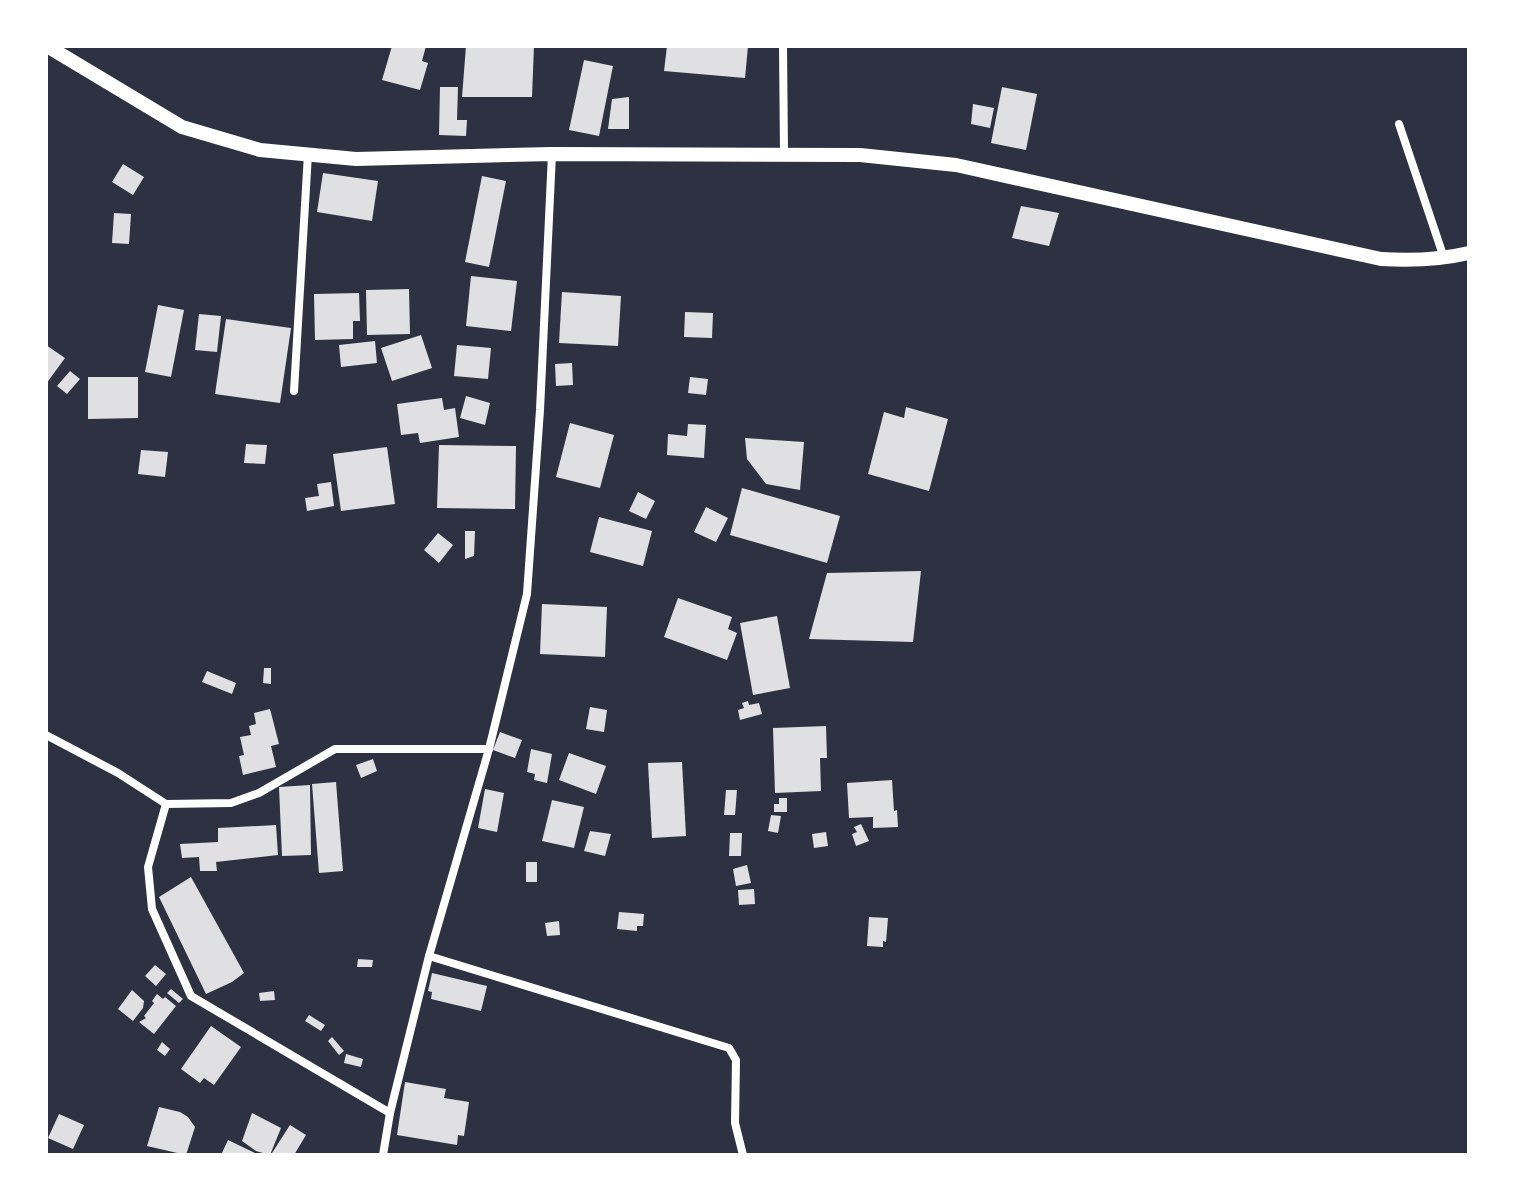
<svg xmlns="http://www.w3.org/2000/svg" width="1515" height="1201" viewBox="0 0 1515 1201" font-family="Merriweather,serif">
<rect width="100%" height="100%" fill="#2d3142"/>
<g fill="#e0e0e3">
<polygon points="392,46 426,46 422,61 428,63 420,90 382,80"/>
<polygon points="466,46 534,46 532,97 462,97"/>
<polygon points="667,46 748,46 745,78 664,71"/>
<polygon points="584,60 613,66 599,136 569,130"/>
<polygon points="440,87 458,87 457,120 467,120 466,136 439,135"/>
<polygon points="1002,87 1037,94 1026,150 991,143"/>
<polygon points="629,97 629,129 608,129 612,99"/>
<polygon points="973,104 994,108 990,128 971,124"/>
<polygon points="123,164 144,177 133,195 112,182"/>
<polygon points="323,173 378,181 372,221 317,212"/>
<polygon points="482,176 506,181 489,267 465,262"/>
<polygon points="1021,206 1059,213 1049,246 1012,238"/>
<polygon points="114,213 131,214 129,244 112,243"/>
<polygon points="471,276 517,281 511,331 466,326"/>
<polygon points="409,289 410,334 367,335 366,290"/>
<polygon points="562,292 621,296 618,346 559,343"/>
<polygon points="359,293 360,321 353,321 353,339 315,340 314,294"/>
<polygon points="158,305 184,310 171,377 145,372"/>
<polygon points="685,312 713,313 712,338 684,337"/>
<polygon points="199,314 221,316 217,352 195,350"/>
<polygon points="226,319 291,328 280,403 215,394"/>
<polygon points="421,335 432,368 392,381 381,348"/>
<polygon points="375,341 377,363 341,367 339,345"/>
<polygon points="46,345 65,358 46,384"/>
<polygon points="457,345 491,348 488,379 454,376"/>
<polygon points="572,363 573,385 556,386 555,364"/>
<polygon points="70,371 80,379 67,394 57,386"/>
<polygon points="88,377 138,377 138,418 88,419"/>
<polygon points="690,377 708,379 706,395 688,393"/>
<polygon points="466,396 490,403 485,425 460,418"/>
<polygon points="442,398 444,410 455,408 459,437 420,443 418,433 401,435 397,404"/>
<polygon points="906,407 948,419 929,491 868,474 884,412 904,418"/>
<polygon points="570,423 614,435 600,488 556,477"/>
<polygon points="688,424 706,425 704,458 667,455 668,434 687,436"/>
<polygon points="745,438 804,442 800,490 766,484 747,459"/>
<polygon points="246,444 267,445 265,464 244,463"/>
<polygon points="439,445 516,446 515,509 437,508"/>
<polygon points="387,447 395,504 341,511 333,454"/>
<polygon points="141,450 168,452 165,477 138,474"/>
<polygon points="331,482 334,506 307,511 305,498 319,496 317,484"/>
<polygon points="742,488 840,516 827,563 730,535"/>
<polygon points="638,492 655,501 646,519 629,511"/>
<polygon points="706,507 728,518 716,542 694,532"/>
<polygon points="599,517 652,531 643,566 590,552"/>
<polygon points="465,531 475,531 474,556 465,559"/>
<polygon points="438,533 453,545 439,563 424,550"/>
<polygon points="921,571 913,642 809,639 827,573"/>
<polygon points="678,598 732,617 728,629 737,633 727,660 664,637"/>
<polygon points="542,604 607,607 605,657 540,654"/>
<polygon points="777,616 790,688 753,695 740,623"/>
<polygon points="264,668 271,668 271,684 263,683"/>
<polygon points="207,671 236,683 232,694 202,682"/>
<polygon points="748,701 749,705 759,703 762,714 740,720 738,710 744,708 742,703"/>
<polygon points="590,707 607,710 604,732 586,729"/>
<polygon points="270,709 279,744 271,746 276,767 243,775 239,756 244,755 240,737 251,735 249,726 256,724 254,713"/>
<polygon points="826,726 827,758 820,758 821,791 775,793 773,728"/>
<polygon points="500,732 522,740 515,758 493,750"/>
<polygon points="531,749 552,754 547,783 534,780 535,774 527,772"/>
<polygon points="569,753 606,766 596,794 559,780"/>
<polygon points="373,759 377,771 361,778 356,765"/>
<polygon points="682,762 686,836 652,838 648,763"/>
<polygon points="892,780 894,811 897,810 898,827 873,828 873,817 849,818 847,783"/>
<polygon points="336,782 343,871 319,873 312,784"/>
<polygon points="310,785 311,855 282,856 279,787"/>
<polygon points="485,789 504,793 497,832 478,828"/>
<polygon points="726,790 737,790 735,815 724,815"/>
<polygon points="779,798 787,798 787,812 774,812 774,804 779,804"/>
<polygon points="552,800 584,807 574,848 542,841"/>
<polygon points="771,815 781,816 778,833 768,831"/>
<polygon points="861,824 869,841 856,846 852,834 857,832 854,827"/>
<polygon points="276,825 278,855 216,862 217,871 200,871 199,857 182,858 180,844 218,842 218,828"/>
<polygon points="590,831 611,834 605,856 584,851"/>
<polygon points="826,832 828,846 814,848 812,834"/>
<polygon points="730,833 742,833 741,856 729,856"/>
<rect x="526" y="862" width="11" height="20"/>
<polygon points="747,865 751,883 736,886 733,869"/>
<polygon points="191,877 244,973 232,982 206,994 159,897"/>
<polygon points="754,889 755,904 739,905 738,890"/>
<polygon points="619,912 644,914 643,926 637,926 637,931 617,929"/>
<polygon points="869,917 888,918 886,942 883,941 883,947 867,946"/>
<polygon points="559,921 560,935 547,936 545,923"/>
<polygon points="358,959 373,960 372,967 357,967"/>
<polygon points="155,965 166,974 156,986 145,976"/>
<polygon points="432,973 487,986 481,1011 431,999 432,992 428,991"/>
<polygon points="171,989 183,999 179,1003 167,993"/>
<polygon points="132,990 144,1001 143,1008 133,1021 118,1009"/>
<polygon points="274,991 275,1000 260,1001 259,993"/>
<polygon points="157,994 163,999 165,997 176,1006 154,1034 139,1022 146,1018 144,1016 154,1003 152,1001"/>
<polygon points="309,1015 325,1025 321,1031 305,1021"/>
<polygon points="211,1026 241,1047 214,1085 204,1078 200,1083 181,1069"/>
<polygon points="332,1037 344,1051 339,1055 328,1041"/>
<polygon points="162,1042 170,1049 165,1056 157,1050"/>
<polygon points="346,1054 363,1059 361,1067 344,1063"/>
<polygon points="405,1082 446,1089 444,1098 469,1102 464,1136 458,1135 457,1145 397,1135"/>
<polygon points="159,1107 180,1112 188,1117 195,1127 186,1155 147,1146"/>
<polygon points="252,1113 281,1128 270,1155 256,1151 242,1141"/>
<polygon points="59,1114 84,1125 73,1149 48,1138"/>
<polygon points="290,1125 306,1135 294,1155 275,1155 272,1153"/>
<polygon points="228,1140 259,1155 221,1155"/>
</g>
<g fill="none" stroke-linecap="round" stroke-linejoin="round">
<g stroke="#fff" stroke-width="8">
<polyline points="783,46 784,154"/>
<polyline points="1399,124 1444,258"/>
<polyline points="294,391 308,154"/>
<polyline points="46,735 118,773 166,804 231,803 259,793 335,749 489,749"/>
<polyline points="166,804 148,867 152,909 191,996 390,1113"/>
<polyline points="429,956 729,1048 736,1060 735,1123 743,1155"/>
<polyline points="383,1155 390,1113 429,956 489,749 527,594 540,410 552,154"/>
</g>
<path stroke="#fff" stroke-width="14" d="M47,46l135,81 78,23 96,9 196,-5 308,1 96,10 425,94c31,2 58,1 88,-6"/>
</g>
<rect width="1515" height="1201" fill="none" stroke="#ffffff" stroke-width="96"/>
</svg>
